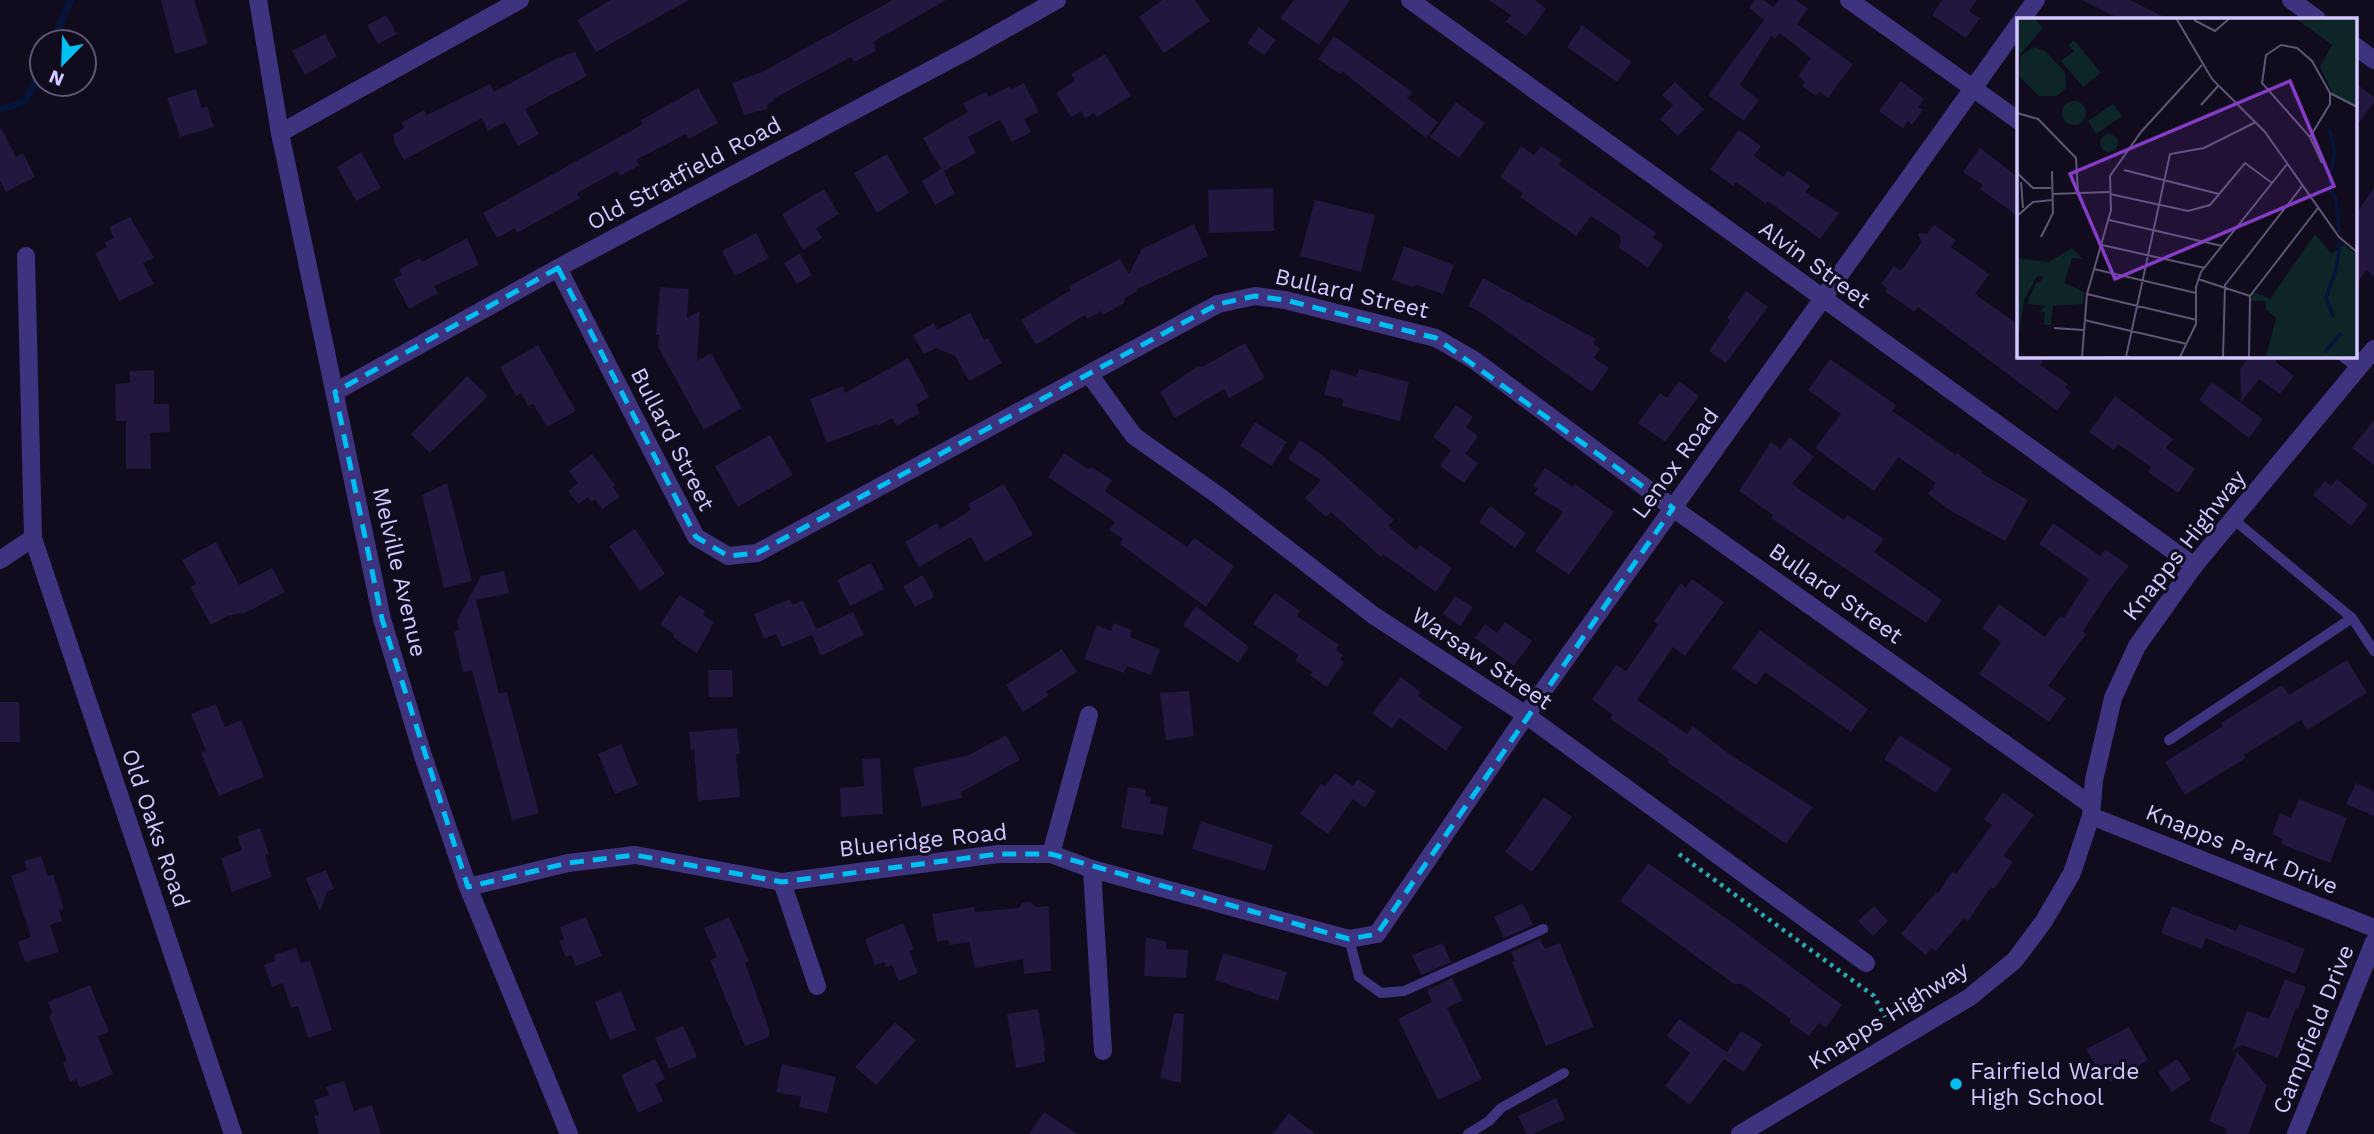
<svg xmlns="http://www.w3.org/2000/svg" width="2374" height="1134" viewBox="0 0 2374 1134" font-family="'Work Sans',sans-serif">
<rect width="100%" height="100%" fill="#100b1d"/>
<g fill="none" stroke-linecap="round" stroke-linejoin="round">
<g stroke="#07143a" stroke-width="7">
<polyline points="52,42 71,0"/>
<polyline points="0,110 25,101 42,70"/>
</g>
</g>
<g fill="#23163f">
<polygon points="161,0 194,0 208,44 175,54"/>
<polygon points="611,0 689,0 596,52 577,20"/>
<polygon points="893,0 946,0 873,42 876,51 854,62 851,57 773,99 774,101 768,104 767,109 744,115 732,83 762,72"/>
<polygon points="1162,0 1195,0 1210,21 1164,53 1139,17"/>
<polygon points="1294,0 1350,0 1319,45 1280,18"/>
<polygon points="1489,0 1535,0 1546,9 1526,36 1506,22 1511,15"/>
<polygon points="1755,0 1763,0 1774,7 1779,0 1796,0 1808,9 1797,24 1853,64 1828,98 1820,92 1816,96 1802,86 1805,82 1798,76 1811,58 1780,33 1775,39 1771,36 1740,85 1759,100 1744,121 1708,95 1764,20 1749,8"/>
<polygon points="1942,0 1977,0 1969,11 1980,18 1966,38 1932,15"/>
<polygon points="2082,0 2130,0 2168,19 2120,19"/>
<polygon points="386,15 397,34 378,44 367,25"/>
<polygon points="1582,25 1631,62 1617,82 1567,47"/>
<polygon points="1259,27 1276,40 1264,55 1247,43"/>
<polygon points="325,34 337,57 305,75 292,51"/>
<polygon points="1334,36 1412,92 1407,98 1438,122 1426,138 1342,71 1340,74 1318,59"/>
<polygon points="575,52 587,76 525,109 539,134 518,146 505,122 488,131 482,118 404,160 394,142 394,134 405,128 401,123 424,110 427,115 490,84 494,92 557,58"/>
<polygon points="1105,54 1131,96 1097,117 1094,113 1085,118 1081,111 1071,117 1056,93 1075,81 1071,74"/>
<polygon points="1901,81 1924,99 1918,107 1923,110 1912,125 1908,121 1903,129 1879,111"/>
<polygon points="1675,82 1704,109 1678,136 1660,119 1673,105 1662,95"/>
<polygon points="1024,83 1039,112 1024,119 1031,132 1012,142 1000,120 968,137 976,153 944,171 955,194 935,205 922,181 941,169 923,138 968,112 963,103 986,92 989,97 1010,86 1012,89"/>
<polygon points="2355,83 2374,97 2374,102 2355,128"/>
<polygon points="698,88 718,123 689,139 686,134 636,160 640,165 620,176 617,171 577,193 580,198 517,233 515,228 497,238 483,213 643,124 641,120"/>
<polygon points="196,89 202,108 207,106 214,127 180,137 167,98"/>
<polygon points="1456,102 1485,123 1459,158 1430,137"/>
<polygon points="0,126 16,157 23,153 35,177 6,192 0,180"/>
<polygon points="1739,130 1761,146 1754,156 1783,177 1788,170 1810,186 1805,192 1839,213 1820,239 1768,201 1766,204 1736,182 1733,186 1710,169"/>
<polygon points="1521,146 1534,155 1541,146 1562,160 1559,165 1656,233 1653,238 1663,245 1648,268 1618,247 1622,241 1619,239 1621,236 1591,216 1576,236 1520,197 1523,193 1500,177"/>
<polygon points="1980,148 2019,178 2019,217 1980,189 1983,185 1963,172"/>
<polygon points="361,152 381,188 356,201 337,167"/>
<polygon points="887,154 909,193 877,213 854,173"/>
<polygon points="1273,188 1274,231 1209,233 1208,190"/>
<polygon points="2374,188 2374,276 2366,270 2355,287 2355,215"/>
<polygon points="824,189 839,214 816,228 822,238 803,250 782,214"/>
<polygon points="1315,200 1375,215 1361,272 1300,256"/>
<polygon points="130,217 154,258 143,263 154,284 119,301 95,253 107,247 105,242 114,238 109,227"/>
<polygon points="1194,224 1208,256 1137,289 1138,291 1125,298 1124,303 1103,315 1101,311 1087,319 1085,315 1036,345 1021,320 1071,290 1069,286 1120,259 1129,274 1142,249"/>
<polygon points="1934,225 1956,240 1951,247 1989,274 1975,294 2019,325 2019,355 2047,355 2040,365 2068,384 2065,388 2071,392 2057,411 1918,307 1914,312 1886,292 1887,288 1881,284 1894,266 1900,270 1903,268 1921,243 1918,233 1927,234"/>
<polygon points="756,233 769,258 735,276 722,251"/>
<polygon points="467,238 479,265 434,286 438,293 409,309 393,279 402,275 399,269 420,258 422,262"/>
<polygon points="1404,246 1454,265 1443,294 1417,285 1413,287 1392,280"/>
<polygon points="800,253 812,275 797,284 784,263"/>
<polygon points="1483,278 1596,339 1593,343 1600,349 1594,358 1609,368 1592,392 1483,314 1468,306"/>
<polygon points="660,287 689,289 687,318 700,311 697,361 711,353 742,408 704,430 658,347 659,335 656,335"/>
<polygon points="1746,291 1768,307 1726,363 1709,351 1730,320 1727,318"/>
<polygon points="970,313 984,340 988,338 1002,363 969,381 955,356 936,348 924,354 913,335 934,323 937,330"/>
<polygon points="1245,343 1265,378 1229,398 1224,389 1175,418 1160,392 1198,366 1202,367"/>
<polygon points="538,345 576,411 547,427 533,404 528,406 521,393 516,396 500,367"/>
<polygon points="2251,355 2276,355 2276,362 2294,376 2280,394 2259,379 2241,402 2240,369"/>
<polygon points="908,358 929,397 916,405 920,413 897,426 892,418 878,426 877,424 827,443 810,399 843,386 845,393"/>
<polygon points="1830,359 1896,405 1892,411 1956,455 1957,453 1982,471 1981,473 2028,500 2005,541 1951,511 1928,494 1936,483 1898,457 1874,491 1815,448 1841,414 1808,390"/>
<polygon points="1331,369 1356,377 1359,369 1409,382 1400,421 1342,406 1343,399 1324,395"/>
<polygon points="154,370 154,404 169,404 170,432 150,433 151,469 126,469 126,421 116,421 115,384 130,383 130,371"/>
<polygon points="467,376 488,396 430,453 411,434"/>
<polygon points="1679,381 1699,396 1665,442 1638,423 1660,393 1667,398"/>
<polygon points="2212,382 2263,419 2249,438 2199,400"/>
<polygon points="2115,396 2173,439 2166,448 2195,469 2178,493 2148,472 2151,467 2118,444 2114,450 2089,432"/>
<polygon points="1456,405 1473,417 1466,427 1478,436 1465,454 1478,463 1464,483 1440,466 1451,450 1433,437"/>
<polygon points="2374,420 2374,465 2352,448"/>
<polygon points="1255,422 1287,442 1272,466 1240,446"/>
<polygon points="770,435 793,475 738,507 715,466"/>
<polygon points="1790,437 1814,457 1792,484 1844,520 1847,515 1884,539 1874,552 1942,600 1926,623 1771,518 1773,515 1739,491 1771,442 1780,449"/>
<polygon points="1300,440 1322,455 1394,520 1388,526 1416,550 1420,545 1452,568 1436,592 1383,554 1381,557 1331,512 1326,517 1305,498 1321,480 1288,459"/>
<polygon points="1064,453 1088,469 1091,467 1112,480 1105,491 1187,547 1194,538 1234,566 1206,607 1120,544 1123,539 1109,530 1115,522 1048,477"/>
<polygon points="592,454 615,485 613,487 620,497 602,509 595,499 591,502 588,497 578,504 568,491 578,483 569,471"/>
<polygon points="1545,468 1573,487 1575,484 1614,512 1569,575 1535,551 1563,512 1534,494 1538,489 1533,486"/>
<polygon points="2337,479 2368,505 2351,526 2313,495 2325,481 2331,486"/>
<polygon points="447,483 472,581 444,588 422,495"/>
<polygon points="1004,484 1033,535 985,562 971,537 919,567 905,542 937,523 940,529 971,510 968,504"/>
<polygon points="1490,506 1526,533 1515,548 1479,522"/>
<polygon points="2053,523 2100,556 2105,549 2129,566 2109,591 2083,631 2086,634 2048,686 2066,698 2049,722 1979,674 2001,642 1982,628 1999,604 2045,637 2061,615 2064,618 2089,579 2039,544"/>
<polygon points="635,529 665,574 640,591 609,546"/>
<polygon points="216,542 239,585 272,568 285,592 243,614 242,613 227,616 211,625 190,587 196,584 182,560"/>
<polygon points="871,563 884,589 850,606 837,580"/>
<polygon points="504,571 509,593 476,600 499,694 507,692 539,813 512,820 472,670 463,672 454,632 459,629 457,620 481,576"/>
<polygon points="923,575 934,597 915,607 903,586"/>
<polygon points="1692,579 1724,602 1685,656 1673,647 1637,700 1687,734 1693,726 1729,754 1813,807 1786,844 1667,762 1669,759 1610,719 1612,714 1592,700 1616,665 1626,671 1658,625 1654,621 1681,583 1686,588"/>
<polygon points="1275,593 1300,611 1297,616 1339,645 1336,650 1343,655 1340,659 1344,662 1327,687 1310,675 1312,672 1295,660 1299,655 1253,624"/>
<polygon points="679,595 705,611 703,615 714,622 697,653 674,638 673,633 660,625"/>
<polygon points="1455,596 1473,607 1460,626 1443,614"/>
<polygon points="790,599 792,605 803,600 816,629 853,612 864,635 821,656 812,635 782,647 776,634 764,639 754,614"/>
<polygon points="1196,606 1249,647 1238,663 1183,625"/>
<polygon points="1505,622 1532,641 1514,666 1475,638 1485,624 1497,633"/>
<polygon points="1114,623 1132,630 1130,637 1160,649 1151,675 1127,666 1124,673 1084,659 1097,625 1111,631"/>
<polygon points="1760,630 1868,709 1851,732 1765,672 1756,685 1732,668"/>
<polygon points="1062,649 1077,672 1046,692 1049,695 1023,712 1006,685"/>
<polygon points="2347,660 2367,693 2307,730 2301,720 2244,755 2246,758 2185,795 2165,762 2223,726 2221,723 2282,685 2289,695"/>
<polygon points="708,670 732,670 733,697 709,697"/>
<polygon points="1401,677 1420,692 1418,696 1462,727 1446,751 1400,718 1392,729 1372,713"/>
<polygon points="1189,691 1194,736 1166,740 1160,693"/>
<polygon points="0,702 19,702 20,742 0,742"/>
<polygon points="216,704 225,727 241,720 264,777 219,796 201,753 206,751 191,714"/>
<polygon points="737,728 740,754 736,754 740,797 698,801 694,749 691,750 689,732"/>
<polygon points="1006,735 1020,760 961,792 962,798 922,807 913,768 969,755"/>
<polygon points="1900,735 1952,769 1936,793 1884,759"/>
<polygon points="621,744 638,785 615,794 598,754"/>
<polygon points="880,758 883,814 841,817 840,788 864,786 862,759"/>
<polygon points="1335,773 1353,786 1358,779 1376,792 1365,808 1353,799 1328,834 1300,814 1321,784 1325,786"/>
<polygon points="2356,783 2374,791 2374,816 2346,804"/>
<polygon points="1128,787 1146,790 1145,796 1151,797 1150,804 1168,807 1163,835 1121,828"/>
<polygon points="2003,792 2034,815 2003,856 2013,862 1994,889 1991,887 1968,921 1964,918 1936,951 1932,948 1926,955 1901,934 1936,892 1938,893 1952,872 1956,874 1992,825 1984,819"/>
<polygon points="1544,797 1572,817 1532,872 1505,852"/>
<polygon points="2299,799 2347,818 2330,863 2281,844 2283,839 2272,834 2280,813 2291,818"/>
<polygon points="1201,821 1273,845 1265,871 1192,849"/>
<polygon points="260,828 269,854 265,855 272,877 232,892 221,858 242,850 237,836"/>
<polygon points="41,856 48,876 53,874 64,909 59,910 62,921 50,925 59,952 25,962 18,942 31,937 11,876 27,870 24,861"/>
<polygon points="1648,863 1733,923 1842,1005 1826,1028 1819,1023 1809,1036 1789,1022 1791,1019 1742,984 1734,984 1620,901"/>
<polygon points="326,870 334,889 327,892 320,912 306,878"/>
<polygon points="1030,902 1037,907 1049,906 1051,971 1024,974 1023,959 975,968 969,942 950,945 948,940 937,942 932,914 974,907 975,912 1019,908 1022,903"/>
<polygon points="1523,903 1533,925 1504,938 1494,917"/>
<polygon points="1874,906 1888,921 1873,936 1858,921"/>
<polygon points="2172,906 2236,931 2239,924 2305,949 2295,974 2206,938 2202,949 2161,933"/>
<polygon points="586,917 602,956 576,966 571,955 566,957 559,941 564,939 560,927"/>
<polygon points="729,917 749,961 745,963 769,1029 769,1037 745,1046 710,960 717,957 704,928"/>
<polygon points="903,923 914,949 909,951 918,973 899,981 892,965 886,967 884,962 875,965 865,939"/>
<polygon points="1146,937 1166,942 1166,949 1188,950 1186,978 1144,976"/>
<polygon points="1540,939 1545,949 1560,943 1594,1027 1546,1046 1512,962 1515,961 1511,952"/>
<polygon points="1443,943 1451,962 1421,975 1412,955"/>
<polygon points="296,948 301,963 310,961 332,1030 308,1038 298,1006 291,1008 283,983 272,987 264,965 276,961 274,955"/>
<polygon points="1223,953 1287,972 1278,1001 1215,980"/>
<polygon points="1452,978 1463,1000 1447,1008 1482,1079 1438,1100 1398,1019 1432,1002 1427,990"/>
<polygon points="2285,979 2306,987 2298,1009 2296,1008 2278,1058 2242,1045 2232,1051 2247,1011 2269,1019"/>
<polygon points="90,985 109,1032 98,1036 113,1074 80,1088 76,1079 70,1082 63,1063 67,1061 49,1016 52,1012 48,1002"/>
<polygon points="621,991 636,1030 610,1040 595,1002"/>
<polygon points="1038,1009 1045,1049 1044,1052 1045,1062 1016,1068 1007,1014"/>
<polygon points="1174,1013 1184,1014 1181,1083 1160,1078"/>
<polygon points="1679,1019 1727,1052 1741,1031 1762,1044 1744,1072 1724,1059 1690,1105 1665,1086 1690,1053 1667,1036"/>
<polygon points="895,1022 916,1040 876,1085 855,1067"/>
<polygon points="683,1026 697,1057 669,1069 655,1038"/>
<polygon points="2129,1027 2148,1060 2110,1082 2103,1079 2086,1049"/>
<polygon points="2237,1052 2267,1086 2248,1134 2225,1134 2227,1129 2209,1121"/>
<polygon points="655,1059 665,1079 655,1084 663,1101 638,1113 621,1075"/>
<polygon points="2177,1059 2191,1079 2172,1092 2158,1072"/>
<polygon points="782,1064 836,1077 827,1113 799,1107 801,1097 776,1092"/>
<polygon points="344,1081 354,1111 372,1105 381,1134 319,1134 314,1116 319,1115 314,1100 329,1095 326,1087"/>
<polygon points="1556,1098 1565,1119 1533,1134 1527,1134 1518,1116"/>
<polygon points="1044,1112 1078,1134 1029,1134"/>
<polygon points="1289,1113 1315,1134 1272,1134"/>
</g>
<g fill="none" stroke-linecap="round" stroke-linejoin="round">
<polyline stroke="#28abb2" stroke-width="4.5" stroke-dasharray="3.5 5" stroke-linecap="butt" points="1679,854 1874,996 1885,1017"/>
<g stroke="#3e337e" stroke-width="10">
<polyline points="2233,519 2352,618 2374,651"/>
<polyline points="2169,740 2352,618"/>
<polyline points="1349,939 1359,977 1381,993 1404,991 1543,929"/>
<polyline points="1468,1134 1489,1121 1501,1108 1564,1073"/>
</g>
<g stroke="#3e337e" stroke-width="18">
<polyline points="1410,0 2194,566"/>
<polyline points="1849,0 2019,121"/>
<polyline points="2291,0 2317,19"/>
<polyline points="2022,19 2036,0"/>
<polyline points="2355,46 2374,60"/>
<polyline points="280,133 520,0"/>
<polyline points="26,256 33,538 233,1134"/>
<polyline points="558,268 696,537 728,556 757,553 1218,304 1255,296 1285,300 1436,338 1474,360 1673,508 2091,805"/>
<polyline points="2347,355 2360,365"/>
<polyline points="1089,374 1134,436 1219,496 1373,615 1526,715 1866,963"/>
<polyline points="335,392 558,268 972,48 1057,0"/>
<polyline points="0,560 33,538"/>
<polyline points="2091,816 2374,928"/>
<polyline points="1051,854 1089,715"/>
<polyline points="1092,869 1103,1051"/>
<polyline points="782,882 817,986"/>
<polyline points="468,887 568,863 635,855 782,882 998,854 1051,854 1092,869 1349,939 1377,934 1526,715 1673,508 2019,24"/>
<polyline points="2296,1134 2374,942"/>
</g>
<g stroke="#3e337e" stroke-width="18">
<polyline points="258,0 280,133 382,619 423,756 468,887 569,1134"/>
<polyline points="1740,1134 1970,997 2015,960 2044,921 2072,873 2091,816 2094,780 2113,698 2137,646 2194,566 2374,349"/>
</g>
</g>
<path fill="none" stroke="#00bff2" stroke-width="5" stroke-dasharray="14 9" stroke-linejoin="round" d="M558,268l138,269 32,19 29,-3 461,-249 37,-8 30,4 151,38 237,170 -296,426 -28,5 -298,-85h-53l-216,28 -147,-27 -67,8 -100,24 -86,-268 -47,-227z"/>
<circle fill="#00bff2" stroke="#100b1d" stroke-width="2.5" cx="1956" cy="1084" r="7"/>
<g text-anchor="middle" stroke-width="6" stroke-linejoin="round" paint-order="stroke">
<g font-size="23" fill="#d3c7ff" stroke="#100b1d">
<text transform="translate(684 173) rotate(-28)" y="8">Old Stratfield Road</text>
<text transform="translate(1815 264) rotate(36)" y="8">Alvin Street</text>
<text transform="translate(1352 293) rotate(13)" y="8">Bullard Street</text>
<text transform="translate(673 439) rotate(63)" y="8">Bullard Street</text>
<text transform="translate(1675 463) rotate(-54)" y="8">Lenox Road</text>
<text transform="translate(2184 545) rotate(-52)" y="8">Knapps Highway</text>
<text transform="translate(400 572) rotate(77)" y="8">Melville Avenue</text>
<text transform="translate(1836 593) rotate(35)" y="8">Bullard Street</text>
<text transform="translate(1482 658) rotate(34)" y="8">Warsaw Street</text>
<text transform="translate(156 828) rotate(71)" y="8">Old Oaks Road</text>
<text transform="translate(923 840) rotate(-6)" y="8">Blueridge Road</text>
<text transform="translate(2242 849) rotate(22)" y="8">Knapps Park Drive</text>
<text transform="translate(1888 1015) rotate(-32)" y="8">Knapps Highway</text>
<text transform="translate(2313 1029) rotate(-68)" y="8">Campfield Drive</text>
</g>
<g font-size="23" fill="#d3c7ff" stroke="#100b1d" text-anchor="start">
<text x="1970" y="1079">Fairfield Warde<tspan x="1970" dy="26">High School</tspan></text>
</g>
</g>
<g transform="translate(2017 18)">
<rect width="340" height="340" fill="#100b1d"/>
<path d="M0,0h17l9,10 -26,30zM278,0h61v89l-23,-13 -13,-27 12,-22zM57,22l27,33 -18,14 -22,-26 13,-10 -6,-5zM17,29l11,4 20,21 1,16 -9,8h-18l-20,-20 1,-20zM45 95a12 12 0 1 1 24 0a12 12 0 1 1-24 0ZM96,86l9,12 -26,18 -8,-13zM83 125a9 9 0 1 1 18 0a9 9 0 1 1-18 0ZM298,216l17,20 12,-10 12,10v103h-90l10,-39 -10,-8 -1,-9h-14l1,-5 2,-4 16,7zM55,230l11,11 -11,-1 -8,25 20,9 -1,12 -30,2 -2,19h-7l1,-13h-6l7,-6 -19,-2 9,-21 5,-2 2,-5h-6l-13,24 -6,40 -1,-82 32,4z" fill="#0d2527"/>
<path fill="none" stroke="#07143a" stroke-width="3.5" d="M312,111l6,22 -7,38 8,9 3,35M317,299l-8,-19 10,-28 4,-28M308,334l16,-19"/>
<path fill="none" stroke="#5e5677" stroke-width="2" d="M159,0l36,61 53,53 74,105 18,15M177,2l21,11 15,-13M313,75l27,14M184,87l17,-19M0,95l21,6 38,39 2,35M293,119l20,-33v-11l-18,-32 -15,-13 -16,-3 -15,10 -4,28 48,54 12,26M107,152l95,24M0,155l16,15h18M4,164l2,26M35,176l57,-2M93,176l78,17 22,-6 35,-42 27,20M0,198l16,-14 19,-2M92,202l113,26M24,219l12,-24 -1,-42M85,227l103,23M77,251l102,24M181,261l52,17M70,276l110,26M67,302l103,24M37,310l29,2M65,339l5,-63 24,-84 -1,-34 31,-44 61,-67M87,339h26M109,339l44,-203 34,-6 52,-26M163,339l16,-33v-37l5,-15 87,-109M206,339l2,-72 78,-100M232,339l1,-61 68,-88"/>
<path fill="#843cc5" fill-opacity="0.15" stroke="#843cc5" stroke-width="3.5" d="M273,63l44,105 -219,93 -45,-105z"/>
<rect width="340" height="340" fill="none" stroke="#d3c7ff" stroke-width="3.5"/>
</g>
<g transform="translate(63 63) rotate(203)"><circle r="33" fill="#100b1d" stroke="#5e5677" stroke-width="2"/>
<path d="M0-5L12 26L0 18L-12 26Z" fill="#00bff2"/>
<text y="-10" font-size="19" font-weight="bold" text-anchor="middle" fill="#d3c7ff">N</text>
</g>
</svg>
